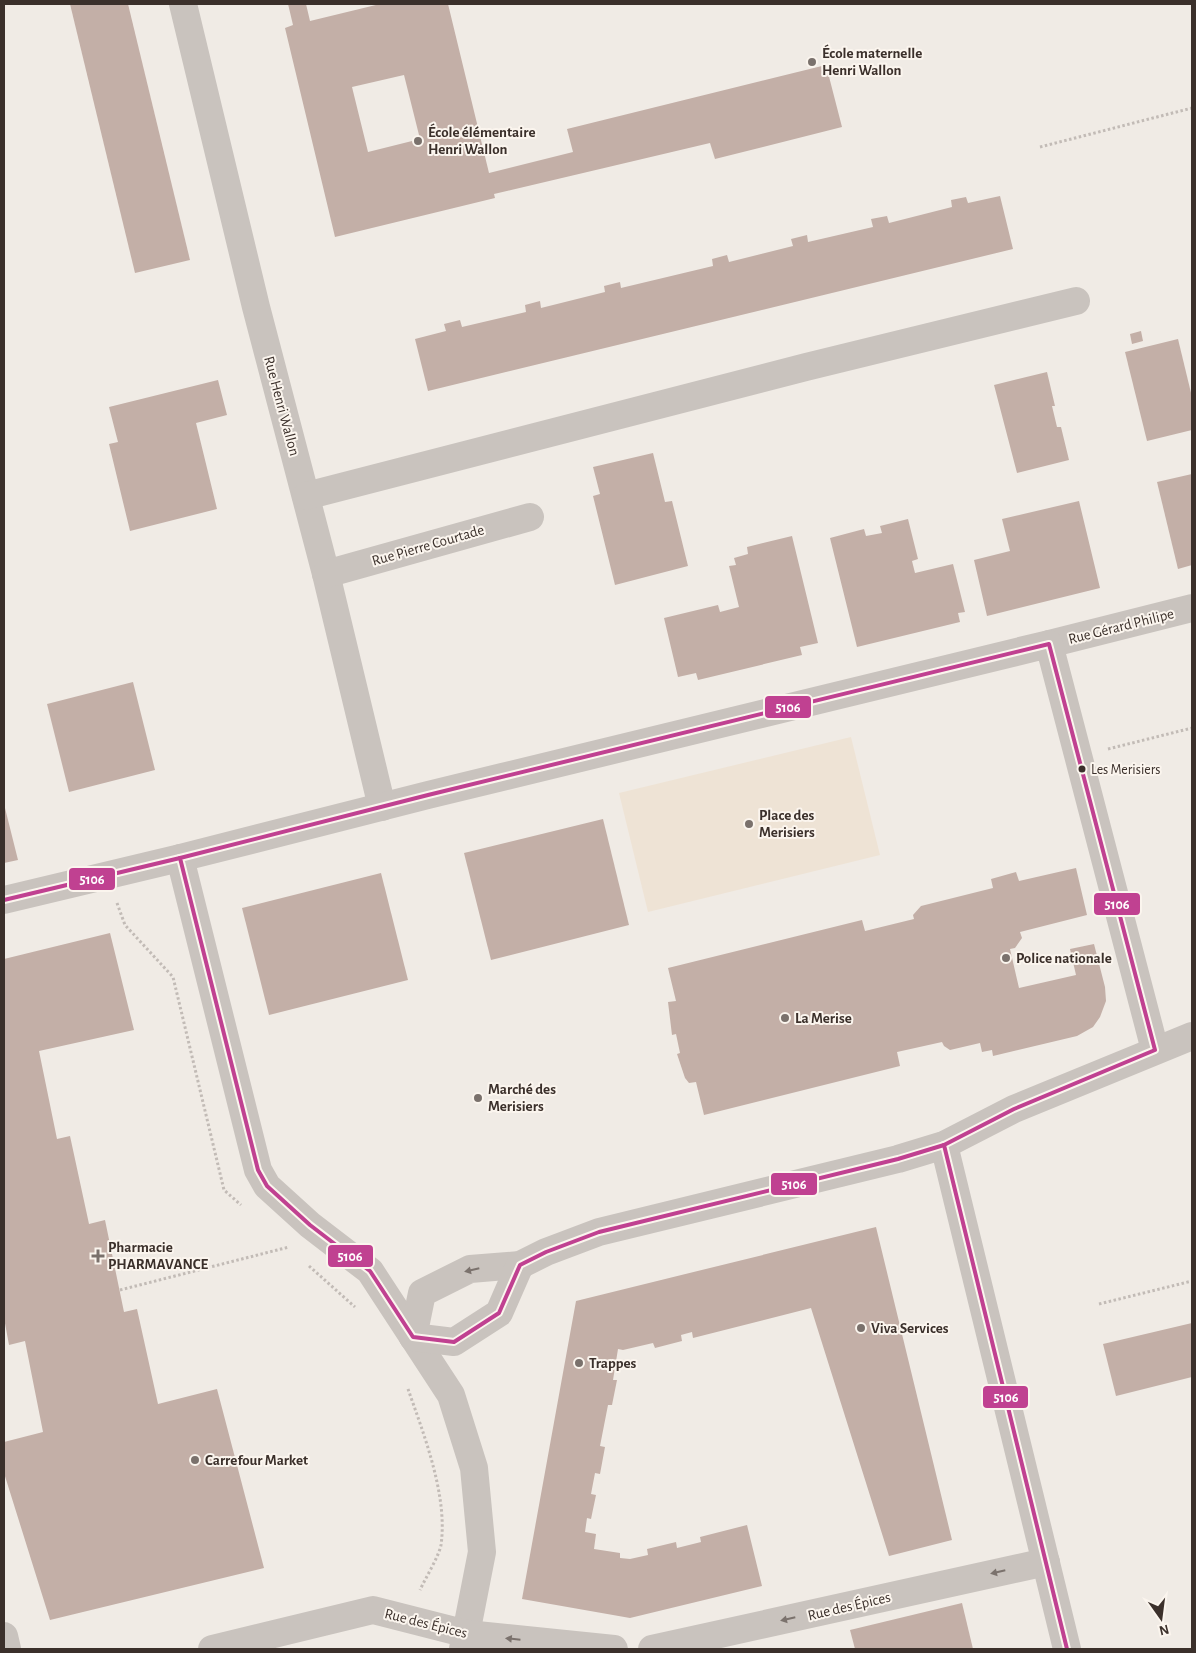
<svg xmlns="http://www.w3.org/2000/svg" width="1196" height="1653" viewBox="0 0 1196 1653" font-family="'Alegreya Sans',sans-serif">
<rect width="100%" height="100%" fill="#f0ebe5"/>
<polygon fill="#eee3d5" points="851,737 880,855 648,912 619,793"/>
<g fill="#c3afa7" fill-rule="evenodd">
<polygon points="70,4 128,4 190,260 135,273"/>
<path d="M288,4h18l4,17 70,-17h68l41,169 84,-21 -6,-23 259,-64 16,62 -127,32 -5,-16 -216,51 1,4 -160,39 -50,-209 8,-3zM404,75l16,64 -52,13 -16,-65z"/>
<polygon points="1000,196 1013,249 428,391 415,339 446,331 444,324 460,320 462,327 526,312 525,305 540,301 541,308 605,292 604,286 620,282 621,288 713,266 712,259 727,255 729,262 793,246 791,239 807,235 808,242 873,227 871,219 887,216 889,223 952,207 951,200 966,197 968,203"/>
<polygon points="1141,331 1143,341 1132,344 1130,334"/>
<polygon points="1178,339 1192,397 1192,430 1147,441 1125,352"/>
<polygon points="1047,372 1055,406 1052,406 1057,427 1061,427 1069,460 1017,473 994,385"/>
<polygon points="218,380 227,415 196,423 217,509 130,531 109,444 118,442 109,407"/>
<polygon points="653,453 665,502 672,501 688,566 615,585 593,496 600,494 593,467"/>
<polygon points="1192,474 1192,565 1178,569 1157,482"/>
<polygon points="1079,501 1100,588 987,616 974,560 1010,551 1002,519"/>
<polygon points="908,519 918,559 912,561 915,573 953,564 965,612 958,613 960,622 857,647 830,538 864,529 866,536 882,533 880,526"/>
<polygon points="792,536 818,643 800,647 802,655 698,680 696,673 678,677 664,618 718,605 720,612 739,607 729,566 736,565 734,558 748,554 747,547"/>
<polygon points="133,682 155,770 69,792 47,704"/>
<polygon points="4,808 5,808 18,860 4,863"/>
<polygon points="603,819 629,925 491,960 464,853"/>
<polygon points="1076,868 1087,915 1020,932 1022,938 1015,948 1010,949 1019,988 1076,975 1070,949 1094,944 1105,987 1106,1001 1100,1017 1093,1027 1077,1036 993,1056 992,1050 982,1052 980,1043 950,1050 944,1046 942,1042 897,1052 900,1066 704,1115 696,1082 689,1083 685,1078 677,1054 680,1053 676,1034 672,1035 668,1002 676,1001 668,968 862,920 865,931 914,919 913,915 921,906 993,888 991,879 1016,872 1019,881"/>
<polygon points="381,873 408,980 269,1015 242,908"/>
<polygon points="110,933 134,1030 39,1051 57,1139 70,1136 89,1224 105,1220 124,1312 137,1309 158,1404 217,1389 264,1568 50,1620 4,1473 4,1442 43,1432 25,1341 9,1345 4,1318 4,959"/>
<polygon points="876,1227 952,1540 889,1556 811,1308 693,1338 692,1332 681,1335 682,1341 655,1348 653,1343 623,1350 618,1349 613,1380 617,1380 612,1405 608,1405 600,1446 605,1447 600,1474 595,1473 591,1494 596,1495 591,1519 587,1518 585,1532 596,1534 594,1549 620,1553 620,1558 630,1559 648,1555 647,1549 676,1542 677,1548 701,1542 700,1537 747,1525 762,1586 630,1618 522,1599 576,1301"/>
<polygon points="1192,1323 1192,1377 1116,1396 1103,1344"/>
<polygon points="962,1603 973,1649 855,1649 850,1630"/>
</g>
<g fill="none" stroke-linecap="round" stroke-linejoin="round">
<g stroke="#c2bbb6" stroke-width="3" stroke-dasharray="2.5 2.5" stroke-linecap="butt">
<polyline points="1040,147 1192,108"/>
<polyline points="1108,749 1192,728"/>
<polyline points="117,903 125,925 173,977 224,1190 241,1205"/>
<polyline points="309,1266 355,1307"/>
<polyline points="120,1290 289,1247"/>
<polyline points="1099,1304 1192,1281"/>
<path d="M408,1389c16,46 40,107 33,156 -2,11 -16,34 -21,45"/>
</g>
<g stroke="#c9c3be" stroke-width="28">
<polyline points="183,4 256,307 326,574 382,807"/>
<polyline points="306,496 806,367 1076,301"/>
<polyline points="326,574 530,517"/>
<polyline points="1049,644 1192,608"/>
<polyline points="180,858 258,1170 267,1186 310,1225 370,1271 451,1395 474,1468 482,1552 463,1649"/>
<polyline points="4,900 180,858 428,795 1049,644 1155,1050"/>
<polyline points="944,1145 1067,1649"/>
<polyline points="413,1337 422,1293 470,1269 520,1265 546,1252 599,1232 898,1159 944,1145 1014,1109 1192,1036"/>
<polyline points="413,1337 454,1342 499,1313 520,1265"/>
<polyline points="4,1636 7,1649"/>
<polyline points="212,1649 373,1610 467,1634 614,1649"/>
<polyline points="652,1649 1046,1562"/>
</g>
<defs>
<g id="bus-1">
<polygon points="1049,644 1155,1050 1014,1109 944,1145 898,1159 599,1232 546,1252 520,1265 499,1313 454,1342 413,1337 370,1271 310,1225 267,1186 258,1170 180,858 428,795"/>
<polyline points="4,900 180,858"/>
<polyline points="944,1145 1067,1649"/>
</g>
</defs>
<use href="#bus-1" stroke="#fbf5ee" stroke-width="8"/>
<use href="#bus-1" stroke="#c04191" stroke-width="4"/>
</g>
<defs><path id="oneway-solid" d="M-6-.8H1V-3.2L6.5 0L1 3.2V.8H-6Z" transform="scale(1.25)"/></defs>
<g fill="#7b726d">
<use href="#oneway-solid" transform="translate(472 1270) rotate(167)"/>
<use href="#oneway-solid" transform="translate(998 1572) rotate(167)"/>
<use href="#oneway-solid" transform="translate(788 1619) rotate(167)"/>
<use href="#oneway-solid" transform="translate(513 1639) rotate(-174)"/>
</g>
<g fill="#7a716c" stroke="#fbf5ee" stroke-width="2">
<circle cx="812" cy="62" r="5"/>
<circle cx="418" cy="141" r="5"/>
<circle cx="749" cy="824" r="5"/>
<circle cx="1006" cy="958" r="5"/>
<circle cx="785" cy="1018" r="5"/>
<circle cx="478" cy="1098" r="5"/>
<path d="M95.5 1248.5h5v5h5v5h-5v5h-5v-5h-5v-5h5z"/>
<circle cx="861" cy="1328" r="5"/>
<circle cx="579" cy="1363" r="5"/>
<circle cx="195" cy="1460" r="5"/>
</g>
<circle fill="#3b302b" stroke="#fbf5ee" stroke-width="2" cx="1082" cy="769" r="4.5"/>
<g text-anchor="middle" stroke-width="4" stroke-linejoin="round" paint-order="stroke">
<g font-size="14" fill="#3b302b" stroke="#fbf5ee" text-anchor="start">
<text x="1091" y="774">Les Merisiers</text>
</g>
<g font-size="15" font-weight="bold" fill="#3b302b" stroke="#fbf5ee" text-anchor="start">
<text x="822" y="58">École maternelle<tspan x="822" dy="17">Henri Wallon</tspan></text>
<text x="428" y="137">École élémentaire<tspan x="428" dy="17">Henri Wallon</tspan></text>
<text x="759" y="820">Place des<tspan x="759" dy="17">Merisiers</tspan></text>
<text x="1016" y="963">Police nationale</text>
<text x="795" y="1023">La Merise</text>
<text x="488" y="1094">Marché des<tspan x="488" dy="17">Merisiers</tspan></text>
<text x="108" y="1252">Pharmacie<tspan x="108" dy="17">PHARMAVANCE</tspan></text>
<text x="871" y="1333">Viva Services</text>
<text x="589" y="1368">Trappes</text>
<text x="205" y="1465">Carrefour Market</text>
</g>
<g font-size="15" fill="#3b302b" stroke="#fbf5ee">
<text transform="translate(282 406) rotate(75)" y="5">Rue Henri Wallon</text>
<text transform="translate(428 545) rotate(-16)" y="5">Rue Pierre Courtade</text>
<text transform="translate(1121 626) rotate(-14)" y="5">Rue Gérard Philipe</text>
<text transform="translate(849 1606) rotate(-13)" y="5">Rue des Épices</text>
<text transform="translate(426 1623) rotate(14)" y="5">Rue des Épices</text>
</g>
</g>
<g stroke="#fbf5ee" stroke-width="2">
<rect x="764" y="695" width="48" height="24" rx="5" fill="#c04191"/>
<rect x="68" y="867" width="48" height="24" rx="5" fill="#c04191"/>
<rect x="1093" y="892" width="48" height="24" rx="5" fill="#c04191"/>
<rect x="770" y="1172" width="48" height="24" rx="5" fill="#c04191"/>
<rect x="327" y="1244" width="47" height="24" rx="5" fill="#c04191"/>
<rect x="982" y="1385" width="47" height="24" rx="5" fill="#c04191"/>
</g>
<g font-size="14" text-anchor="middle" font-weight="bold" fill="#fff">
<text x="788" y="712">5106</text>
<text x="92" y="884">5106</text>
<text x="1117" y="909">5106</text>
<text x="794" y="1189">5106</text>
<text x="350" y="1261">5106</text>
<text x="1006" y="1402">5106</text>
</g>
<rect width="1196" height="1653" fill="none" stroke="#3b302b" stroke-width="10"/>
<g transform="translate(1161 1618) rotate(166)" stroke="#fbf5ee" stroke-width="4" paint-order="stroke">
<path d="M0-4L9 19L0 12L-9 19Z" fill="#3b302b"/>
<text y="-8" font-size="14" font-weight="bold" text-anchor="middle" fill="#3b302b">N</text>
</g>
</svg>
